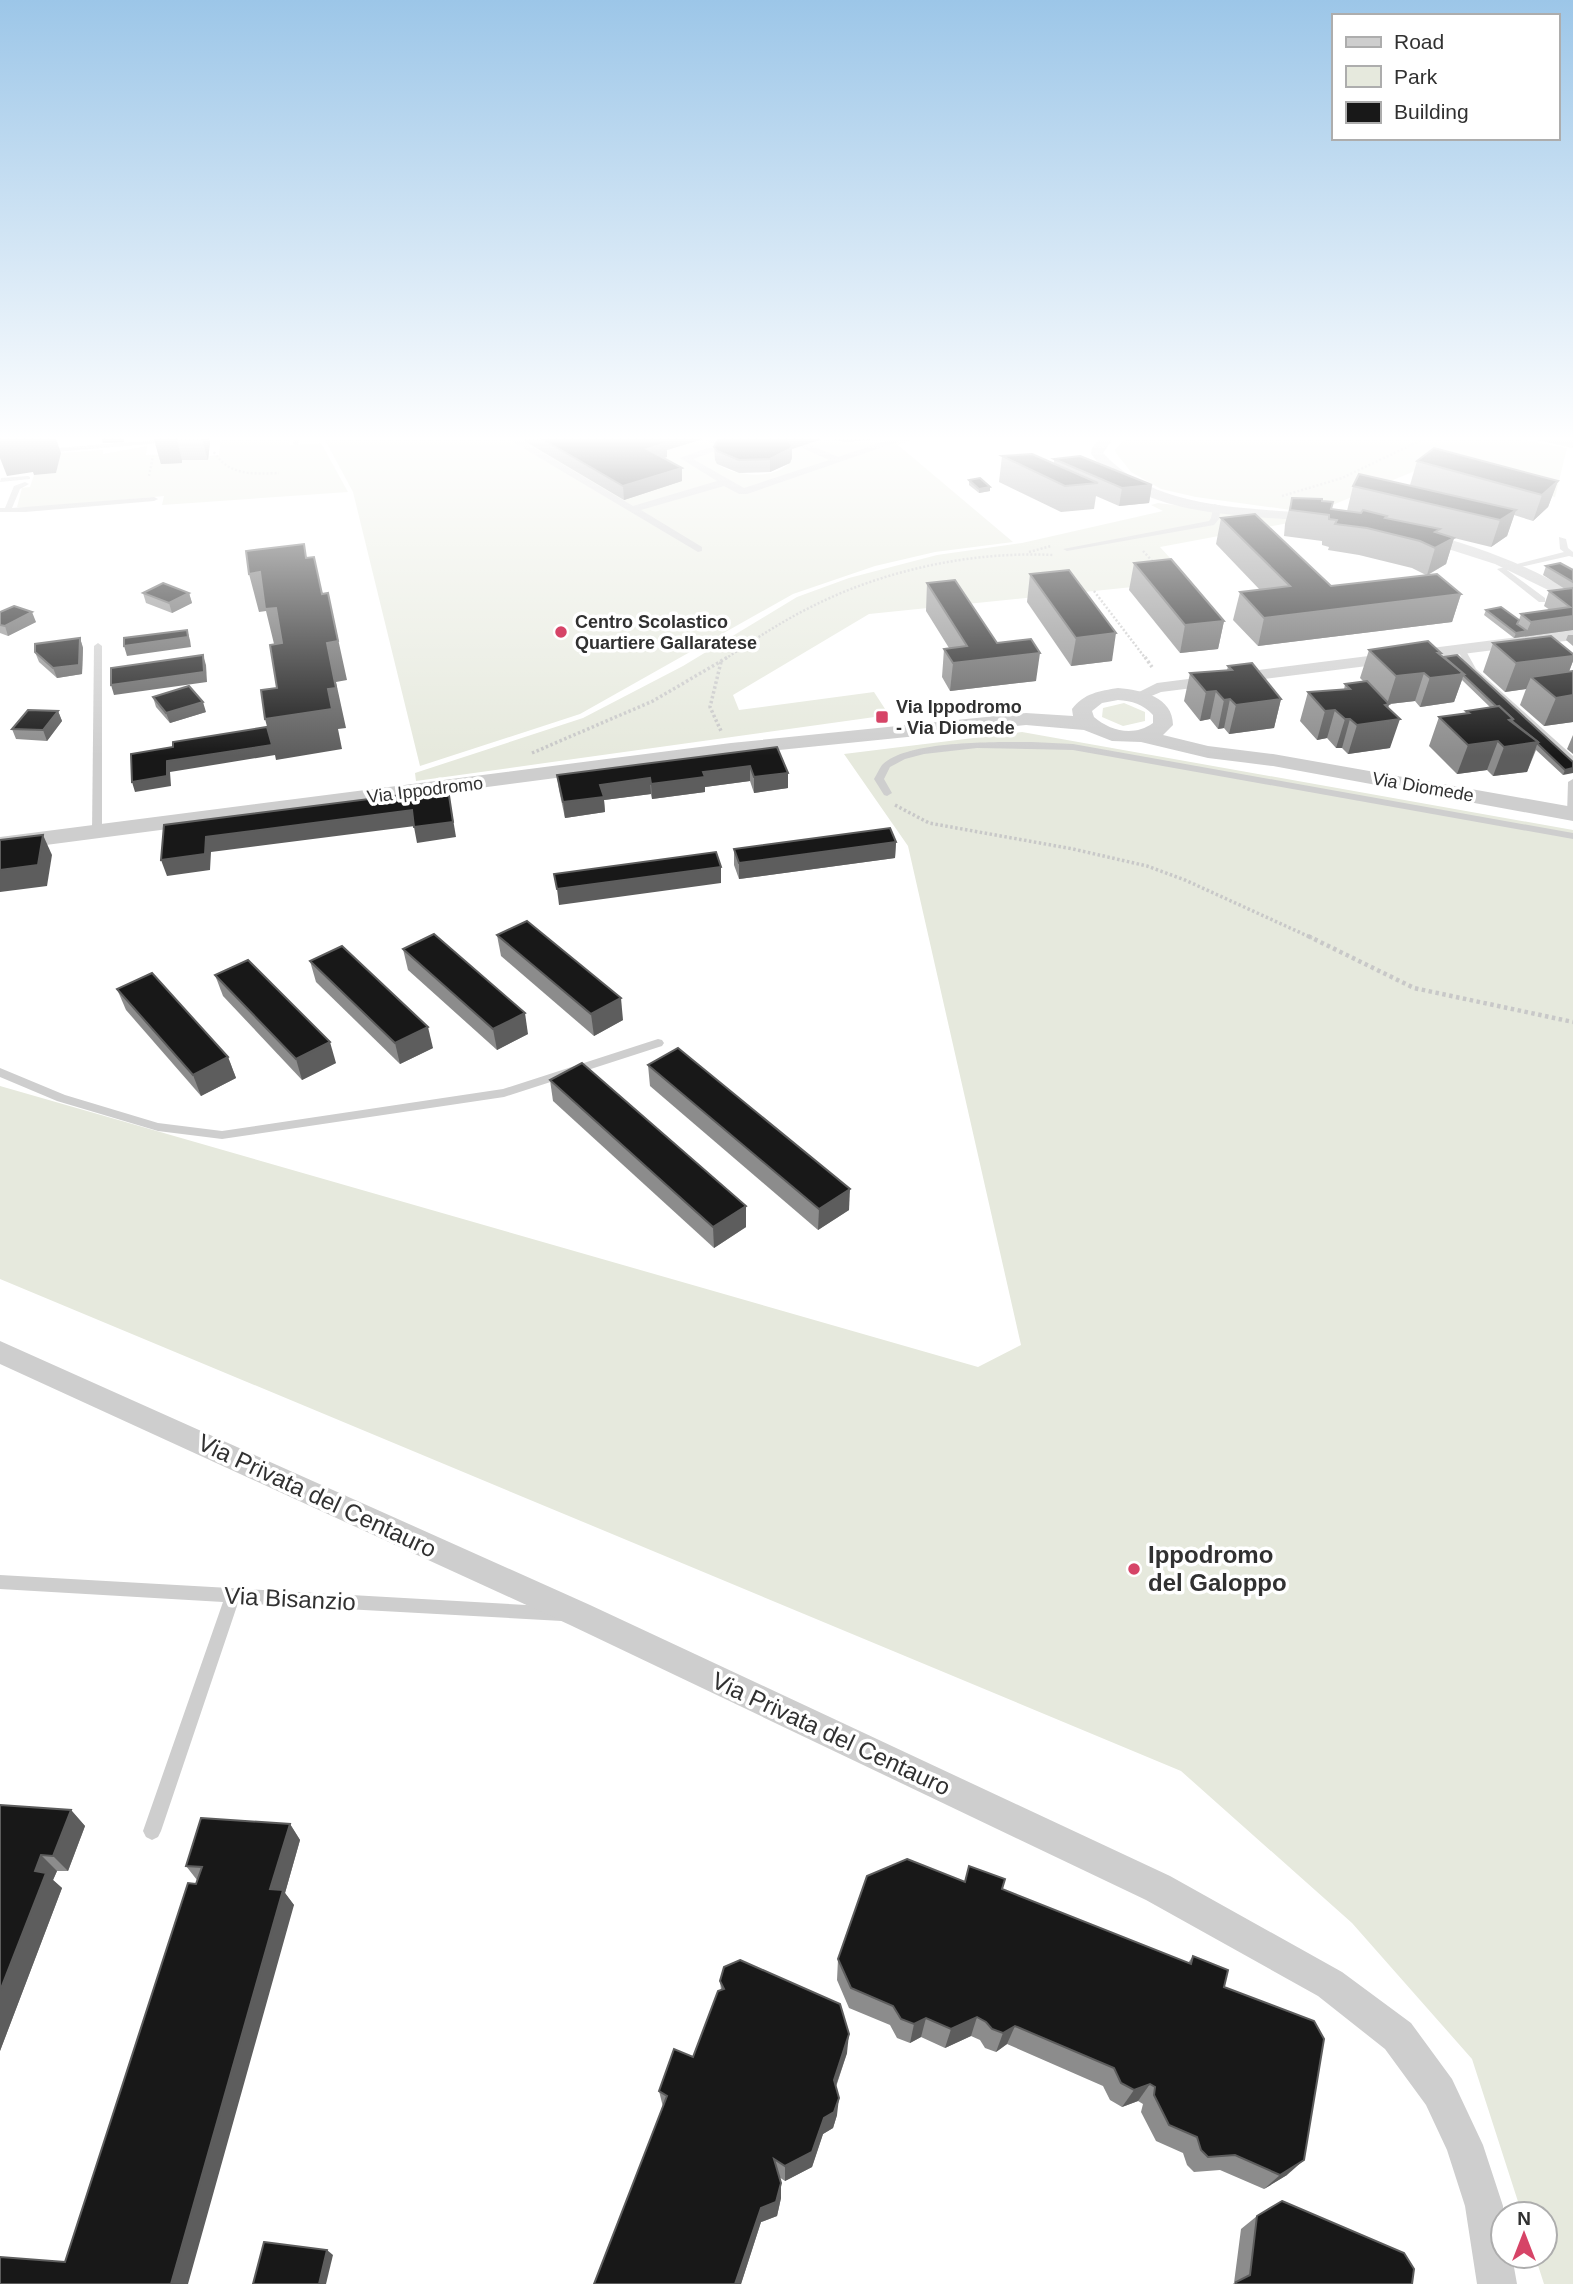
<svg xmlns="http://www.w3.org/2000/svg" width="1573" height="2284" viewBox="0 0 1573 2284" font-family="Helvetica,sans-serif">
<rect width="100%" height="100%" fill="#fff"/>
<g fill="#e6e9dd">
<path d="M227,436h63v9l31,-2 27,49 -186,13 2,-9 -134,12 -13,-1 5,-19 8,-1 4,-12 22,-2 5,-20 42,-3v4l44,-8 -1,9c23,-2 39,7 61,5l1,-4 11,-1 2,-18z"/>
<path d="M323,436h193l132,26c34,-28 82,-26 124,-26l-55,28c18,13 63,17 75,-5l-6,-9 39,-12 33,4 23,-6h43l-26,9 115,97 -78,10 -60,14 -82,28 -213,120 -160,52 -67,-274z"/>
<polygon points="1127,436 1502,436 1567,448 1555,497 1427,466 1313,513 1196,497 1161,489 1131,472 1116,453 1115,450"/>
<polygon points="1158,503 1299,521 1160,547 1191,581 869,614 733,695 739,710 874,692 889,715 416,781 415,773 583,718 683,666 797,597 849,578 937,555 1022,543 1163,511 1151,505"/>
<polygon points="1124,703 1145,712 1145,721 1123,726 1102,717 1103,708"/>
<polygon points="1022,732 1573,830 1573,2284 1544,2284 1535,2256 1545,2256 1545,2214 1522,2214 1472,2059 1352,1923 1181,1771 0,1279 0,1086 978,1367 1021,1345 908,846 844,754"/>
</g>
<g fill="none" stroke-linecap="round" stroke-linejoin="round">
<g stroke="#c8c8c8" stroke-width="2.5" stroke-dasharray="2 2" stroke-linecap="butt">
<path d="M214,452c15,24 39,22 65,21"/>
<polyline points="149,476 153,456"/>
<polyline points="1282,496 1342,478 1430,436"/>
<polyline points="1143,551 1156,565"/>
<polyline points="1029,552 1051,546"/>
<polyline points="1094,591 1146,659"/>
<path d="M725,659c29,-19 57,-38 88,-53 71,-36 160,-55 240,-51"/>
</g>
<g stroke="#c8c8c8" stroke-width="3.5" stroke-dasharray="2.5 2.5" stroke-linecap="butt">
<polyline points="1145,657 1152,667"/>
<polyline points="721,662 710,707 721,731"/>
<polyline points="532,753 653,701 728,657"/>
<polyline points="895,805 929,823 1073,849 1147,866 1185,880 1312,938"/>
</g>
<polyline stroke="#c8c8c8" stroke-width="4.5" stroke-dasharray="3.5 3.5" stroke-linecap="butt" points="1308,936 1414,988 1573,1022"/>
<g fill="#cecece" fill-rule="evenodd">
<polygon points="201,436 221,436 195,441 192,439"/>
<polygon points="294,436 300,436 298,445 293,444"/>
<polygon points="169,439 172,441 171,442 44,453 41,451 44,449"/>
<polygon points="28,476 30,477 30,479 0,482 1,478"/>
<polygon points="25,482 29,484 20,489 12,508 154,497 158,499 154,501 25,512 0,512 0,508 5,508 14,486"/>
<polygon points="1214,504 1221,506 1219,519 1214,525 1067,551 1063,549 1209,521 1211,518"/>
<polygon points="1559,537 1566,539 1568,548 1573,552 1573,557 1569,556 1507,570 1545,598 1545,602 1539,602 1497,569 1564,552 1560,549"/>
<polygon points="98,643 102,646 102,832 97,835 92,832 94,646"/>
<polygon points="1460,651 1466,651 1476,669 1573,756 1573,764 1570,763 1470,672 1459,653"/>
<path d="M1032,742l41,2 500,89v6l-500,-89 -96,-2 -53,6 -19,5 -15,8 -6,12 8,14 -5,3 -3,-1 -10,-16c3,-5 5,-10 8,-14 24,-25 116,-23 150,-23z"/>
<polygon points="1573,779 1573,817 1572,817 1567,814 1568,782"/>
<polygon points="658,1039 662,1040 664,1043 662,1046 504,1097 222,1139 158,1131 57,1101 0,1077 0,1068 65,1095 158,1123 222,1131 503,1089"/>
<polygon points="0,1575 562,1607 568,1609 570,1614 568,1619 562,1621 238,1603 161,1831 158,1837 152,1840 146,1837 143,1831 223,1602 0,1589"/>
</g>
<polygon fill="#cecece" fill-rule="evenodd" points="503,436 515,436 633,506 717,481 680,458 716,445 706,440 705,436 713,436 729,446 693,459 744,488 829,460 800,447 800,443 806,443 838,457 900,436 915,436 747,494 739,494 724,486 641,510 702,547 702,551 698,552"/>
<g fill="#cecece" fill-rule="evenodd">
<path d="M1102,436h13l-12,17c53,58 144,54 216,61l7,4 -7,4c-75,-8 -178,-2 -228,-68l1,-6z"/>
<path d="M1422,532c53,13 103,32 151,60v10l-78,-38 -78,-25v-6z"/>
<polygon points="1573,630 1573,640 1161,692 1137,702 1129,697 1157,683"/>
<polygon points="0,1341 590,1605 1170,1876 1342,1972 1411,2023 1452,2079 1483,2145 1503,2206 1503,2256 1512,2256 1517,2284 1477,2284 1465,2206 1447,2150 1426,2105 1385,2049 1318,1996 1146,1900 570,1625 0,1364"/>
</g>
<g fill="#cecece" fill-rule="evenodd">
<polygon points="1529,436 1573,438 1573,448 1532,439"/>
<path d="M1118,688c24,2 55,9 55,37l-10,10 45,11 65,8 300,53v14l-300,-55 -65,-8 -67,-16 -29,-1 -28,-11 -58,-5 -295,30 -731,96v-14l731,-94 295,-30 47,3 -1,-7c12,-16 28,-18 46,-21zM1118,700c14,1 25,4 35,15v8c-19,14 -43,8 -59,-6l-2,-6 10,-8z"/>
</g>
</g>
<g fill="#8c8c8c">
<polygon points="101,436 150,436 149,439 124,439 124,442 103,443"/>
<polygon points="153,436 208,436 210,442 208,460 182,460 182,463 161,464"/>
<polygon points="516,436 713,436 667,450 667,457 663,458 682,468 682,481 624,500"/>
<polygon points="724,436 880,436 869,440 846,442 825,438 792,449 792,458 790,463 770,472 739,473 717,464 715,460 714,447"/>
<polygon points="1002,456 1054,463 1054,459 1152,485 1149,503 1119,506 1096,496 1094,509 1061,512 999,482"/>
<polygon points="1417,461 1558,481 1548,507 1533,521 1514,515 1507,536 1491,547 1454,538 1446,564 1428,575 1461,594 1452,622 1258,646 1233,620 1240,592 1260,590 1216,544 1221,518 1331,586 1426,575 1412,568 1359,555 1328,550 1329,547 1322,545 1322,541 1284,536 1285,524 1292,498 1333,502 1331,509 1347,511 1353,486 1410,485"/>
<polygon points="969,480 990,487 990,491 979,493 969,485"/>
<polygon points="1134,563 1224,621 1218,649 1180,653 1129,590"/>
<polygon points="1546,566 1573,570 1573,630 1514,638 1484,615 1486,610 1519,620 1521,614 1550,610 1544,606 1549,591 1565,589 1543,575"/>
<polygon points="1030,574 1112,661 1071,666 1027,602"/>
<polygon points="927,583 997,643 1036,681 950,691 942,677 944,649 949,648 926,611"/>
<polygon points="143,593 189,593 192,603 172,613 146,603"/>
<polygon points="0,612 36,622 8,636 0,633"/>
<polygon points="1568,635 1573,635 1573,646 1566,640"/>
<polygon points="80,638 83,648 82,674 57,678 39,662 35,652"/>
<polygon points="1493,643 1573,654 1573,661 1569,672 1573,671 1573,722 1544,726 1520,705 1526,689 1505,692 1483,672"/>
<polygon points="1369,650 1440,655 1573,762 1563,775 1536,750 1527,772 1493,776 1487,770 1457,774 1429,746 1439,717 1465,714 1466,711 1491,708 1462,680 1454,702 1420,707 1415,701 1389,704 1388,708 1390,748 1348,754 1342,748 1336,748 1327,738 1317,740 1300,721 1308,692 1344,690 1345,684 1364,682 1360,678"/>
<polygon points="1228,666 1281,699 1274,728 1229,734 1224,728 1218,729 1210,719 1200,721 1184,701 1190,673 1227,670"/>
<polygon points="153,697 206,712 170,723 156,707"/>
<polygon points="58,711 62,721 47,741 16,739 12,729"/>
<polygon points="1573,735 1573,754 1567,749"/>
<polygon points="777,747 788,773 788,788 754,793 750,781 705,787 705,792 652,799 651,794 604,800 605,812 565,818 559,790 557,775"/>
<polygon points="896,842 895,858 739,879 734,865 734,849"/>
<polygon points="497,935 623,1020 594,1036 501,956"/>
<polygon points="403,949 528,1034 497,1050 408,970"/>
<polygon points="310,961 433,1048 400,1064 316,982"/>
<polygon points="215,975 336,1063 302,1080 223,996"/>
<polygon points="117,989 228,1057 236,1078 201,1096 126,1010"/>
<polygon points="648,1065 849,1210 818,1230 650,1086"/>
<polygon points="550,1080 746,1206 746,1227 714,1248 553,1101"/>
<polygon points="0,1805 71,1810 85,1826 68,1871 57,1871 53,1880 62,1888 0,2051"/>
<polygon points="290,1824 300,1840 285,1893 294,1905 65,2262 197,1880 186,1866"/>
<polygon points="965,1882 1002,1889 1188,1963 1193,1956 1224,1987 1287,2175 1264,2189 1220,2170 1194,2172 1187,2165 1183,2153 1156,2141 1141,2112 1143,2104 1138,2101 1122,2107 1110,2100 1103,2086 1007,2044 996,2052 985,2048 980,2040 971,2036 945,2048 921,2037 910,2043 897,2038 890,2025 849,2008 837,1980 838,1959"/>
<polygon points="720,1981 847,2053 836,2087 837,2115 833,2128 823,2134 812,2167 785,2181 779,2177 781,2198 777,2216 761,2222 741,2284 594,2284 663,2107 659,2091 693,2057 721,1990"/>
<polygon points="1257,2216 1412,2284 1233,2284 1234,2283 1241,2229"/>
</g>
<g fill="#5d5d5d">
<polygon points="0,436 22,437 55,436 61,453 56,473 34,475 33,472 7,476 0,458"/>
<polygon points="101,436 124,436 124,442 103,443"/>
<polygon points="153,436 176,436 182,460 182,463 161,464"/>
<polygon points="201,436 208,436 210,442 208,460"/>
<polygon points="669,436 713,436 667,450 667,457 648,462 647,449 659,439"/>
<polygon points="790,436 825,436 825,438 792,449 792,458 790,463 770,472 770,459 786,437"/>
<polygon points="869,436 880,436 869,440"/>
<polygon points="682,468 682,481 624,500 623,486"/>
<polygon points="1558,481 1548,507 1533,521 1542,495"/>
<polygon points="1152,485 1149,503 1119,506 1122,488"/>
<polygon points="990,487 990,491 979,493 979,489"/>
<polygon points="1516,510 1507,536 1491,547 1500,520"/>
<polygon points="1454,538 1446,564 1427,575 1435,548"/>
<polygon points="260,572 276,608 286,646 275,648 266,611 259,612 249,574"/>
<polygon points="189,593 192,603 172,613 169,603"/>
<polygon points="328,593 347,680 336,682 346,728 338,729 342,749 276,760 275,755 170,772 171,786 135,792 132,782 167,761 272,745 265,719 328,689"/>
<polygon points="1461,594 1452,622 1258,646 1264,618"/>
<polygon points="32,612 36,622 8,636 5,626"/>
<polygon points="1573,616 1573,630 1514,638 1516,633 1527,631 1531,622"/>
<polygon points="1224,621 1218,649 1180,653 1185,625"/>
<polygon points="187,630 190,640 191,647 127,656 124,646"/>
<polygon points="1116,633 1112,661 1071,666 1076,638"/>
<polygon points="80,638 83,648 82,674 57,678 53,668"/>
<polygon points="1040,653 1036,681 950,691 953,663"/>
<polygon points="1438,653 1441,653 1433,678 1464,674 1454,702 1420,707"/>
<polygon points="203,655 206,665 207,682 114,695 111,685"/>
<polygon points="1573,656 1573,661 1564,684 1531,677 1526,689 1505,692 1516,663"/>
<polygon points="1424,673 1415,701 1389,704 1384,722 1400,719 1390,748 1348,754 1357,725 1387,704 1396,676"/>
<polygon points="1216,691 1210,719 1200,721 1206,692"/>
<polygon points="1573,695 1573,722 1544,726 1556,698"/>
<polygon points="1230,699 1224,728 1218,729 1224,700"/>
<polygon points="1281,699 1274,728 1229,734 1236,705"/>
<polygon points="203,702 206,712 170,723 166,713"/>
<polygon points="1335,710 1327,738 1317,740 1325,711"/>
<polygon points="58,711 62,721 47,741 43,730"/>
<polygon points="1345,719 1350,719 1342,748 1336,748"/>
<polygon points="1498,741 1487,770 1457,774 1468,745"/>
<polygon points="1538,742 1527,772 1493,776 1504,747"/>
<polygon points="750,766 750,781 705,787 705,792 652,799 651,784 703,772"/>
<polygon points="1573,768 1573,773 1563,775 1565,770"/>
<polygon points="788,773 788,788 754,793 754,777"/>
<polygon points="650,778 651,794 604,800 605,812 565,818 563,802 600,785"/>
<polygon points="448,789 456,837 417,843 414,827"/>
<polygon points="412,810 415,826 211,852 210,870 167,876 161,860 206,837"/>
<polygon points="43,835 52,855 47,886 0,892 0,870"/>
<polygon points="896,842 895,858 739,879 739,863"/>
<polygon points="721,867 721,883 559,905 557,889"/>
<polygon points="621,998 623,1020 594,1036 591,1014"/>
<polygon points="525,1013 528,1034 497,1050 493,1029"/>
<polygon points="428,1027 433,1048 400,1064 395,1043"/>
<polygon points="330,1042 336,1063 302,1080 296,1059"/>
<polygon points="228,1057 236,1078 201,1096 193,1075"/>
<polygon points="850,1189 849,1210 818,1230 819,1209"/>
<polygon points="746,1206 746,1227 714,1248 713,1227"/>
<polygon points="71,1810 85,1826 68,1871 53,1856"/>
<polygon points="290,1824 300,1840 285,1893 294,1905 188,2284 171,2284 270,1889"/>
<polygon points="41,1855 57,1871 53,1880 62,1888 0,2051 0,1991 35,1871"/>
<polygon points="977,2017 971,2036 945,2048 951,2029"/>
<polygon points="926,2018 921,2037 910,2043 914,2024"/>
<polygon points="1015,2026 1007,2044 996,2052 1003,2033"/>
<polygon points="849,2034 847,2053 832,2097 834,2080"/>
<polygon points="1150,2084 1138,2101 1122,2107 1134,2090"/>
<polygon points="839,2098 837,2115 833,2128 823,2134 812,2167 785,2181 785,2166"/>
<polygon points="1304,2160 1287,2175 1264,2189 1280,2175"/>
<polygon points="781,2183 781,2198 777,2216 761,2222 741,2284 735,2284 761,2208"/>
<polygon points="327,2250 333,2255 326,2284 319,2284"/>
</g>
<g fill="#181818" stroke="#5d5d5d" stroke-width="2">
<polygon points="0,436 44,436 44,438 21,440 22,437 0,440"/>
<polygon points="537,436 669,436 659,439 666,443 647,449 682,468 623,486"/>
<polygon points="724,436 790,436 786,437 792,445 790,449 770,459 739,460 717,451 714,447 718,439"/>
<polygon points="1434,448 1558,481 1542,495 1417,461"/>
<polygon points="1032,454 1098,483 1065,486 1002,456"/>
<polygon points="1080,456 1152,485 1122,488 1054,459"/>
<polygon points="1359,474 1516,510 1500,520 1353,486"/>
<polygon points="980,478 990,487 979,489 969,480"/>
<polygon points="1292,498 1322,499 1322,501 1333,502 1331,509 1361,513 1363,510 1387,516 1385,518 1440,529 1435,532 1454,538 1435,548 1420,541 1367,528 1335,524 1337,520 1329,519 1329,515 1290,510"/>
<polygon points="1255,514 1331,586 1437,574 1461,594 1264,618 1240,592 1290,586 1221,518"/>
<polygon points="304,544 306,558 314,557 322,594 328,593 338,641 327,643 336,688 328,689 332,709 265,719 261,690 277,688 270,645 282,643 276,608 265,609 260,572 249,574 246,551"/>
<polygon points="1171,559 1224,621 1185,625 1134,563"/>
<polygon points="1560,563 1573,570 1573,582 1546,566"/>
<polygon points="1069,570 1116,633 1076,638 1030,574"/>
<polygon points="955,580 997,643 1031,639 1040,653 953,663 944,649 967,646 927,583"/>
<polygon points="163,583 189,593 169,603 143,593"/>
<polygon points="1573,588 1573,616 1531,622 1521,614 1570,607 1549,591"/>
<polygon points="14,606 32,612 5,626 0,625 0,612"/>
<polygon points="1501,607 1519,620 1517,624 1527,631 1516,633 1486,610"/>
<polygon points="187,630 188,637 124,646 124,638"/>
<polygon points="1551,636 1573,654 1573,656 1516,663 1493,643"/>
<polygon points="80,638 79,665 53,668 35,652 35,644"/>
<polygon points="1428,641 1441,653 1438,653 1464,674 1430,678 1424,673 1396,676 1369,650"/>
<polygon points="203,655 204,672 111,685 111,668"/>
<polygon points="1457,655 1573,762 1573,768 1565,770 1538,744 1538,742 1523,730 1512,721 1513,719 1499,706 1497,707 1462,674 1464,674 1444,657"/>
<polygon points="1252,663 1281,699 1236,705 1230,699 1224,700 1216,691 1206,692 1190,673 1232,670 1228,666"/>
<polygon points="1573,671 1573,695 1556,698 1531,677"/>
<polygon points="1367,681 1389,704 1385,705 1400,719 1357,725 1350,719 1345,719 1335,710 1325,711 1308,692 1350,689 1345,684"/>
<polygon points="189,686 203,702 166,713 153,697"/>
<polygon points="1499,706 1513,719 1509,720 1538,742 1504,747 1498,741 1468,745 1439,717 1469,713 1466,711"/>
<polygon points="28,710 58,711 43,730 12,729"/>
<polygon points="267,727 272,745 167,761 167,776 132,782 131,754 173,747 173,742"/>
<polygon points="777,747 788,773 754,777 750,766 703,772 705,777 651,784 650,778 600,785 604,797 563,802 557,775"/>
<polygon points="448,789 453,822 414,827 412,810 206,837 205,854 161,860 164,825"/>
<polygon points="890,828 896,842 739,863 734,849"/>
<polygon points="43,835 38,865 0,870 0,840"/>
<polygon points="716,852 721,867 557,889 554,874"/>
<polygon points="527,921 621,998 591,1014 497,935"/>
<polygon points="434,934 525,1013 493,1029 403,949"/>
<polygon points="342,946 428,1027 395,1043 310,961"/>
<polygon points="248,960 330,1042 296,1059 215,975"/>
<polygon points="152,973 228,1057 193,1075 117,989"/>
<polygon points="678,1048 850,1189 819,1209 648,1065"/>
<polygon points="582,1063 746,1206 713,1227 550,1080"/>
<polygon points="0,1805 71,1810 53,1856 41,1855 35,1871 46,1873 0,1991"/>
<polygon points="201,1818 290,1824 270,1889 283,1890 171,2284 0,2284 0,2257 65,2262 188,1883 196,1884 202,1867 186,1866"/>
<polygon points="907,1859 965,1882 969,1866 1005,1879 1002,1889 1191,1964 1193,1956 1228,1970 1224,1987 1314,2021 1324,2039 1304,2160 1280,2175 1235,2155 1208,2157 1201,2150 1197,2137 1169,2125 1154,2095 1155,2087 1150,2084 1134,2090 1121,2083 1114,2068 1015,2026 1003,2033 992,2029 986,2022 977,2017 951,2029 926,2018 914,2024 901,2019 893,2006 851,1988 838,1959 867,1876"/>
<polygon points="740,1960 840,2004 849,2034 834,2080 839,2098 834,2112 824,2118 812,2152 785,2166 774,2159 781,2183 776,2202 761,2208 735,2284 594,2284 667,2096 659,2091 674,2049 693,2057 718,1991 724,1989 720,1981 724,1967"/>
<polygon points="1282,2201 1404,2253 1414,2269 1412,2284 1236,2284 1236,2282 1250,2275 1257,2216"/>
<polygon points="264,2242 327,2250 319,2284 253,2284"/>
</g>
<linearGradient id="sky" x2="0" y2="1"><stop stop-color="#9cc6e8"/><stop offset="0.58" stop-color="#fff"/><stop offset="1" stop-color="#fff" stop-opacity="0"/></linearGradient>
<rect width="1573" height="756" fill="url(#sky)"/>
<g fill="#d64467" stroke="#fff" stroke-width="2.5">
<circle cx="561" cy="632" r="7"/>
<rect x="875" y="710" width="14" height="14" rx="3.5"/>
<circle cx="1134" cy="1569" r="7"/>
</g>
<g text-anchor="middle" stroke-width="7" stroke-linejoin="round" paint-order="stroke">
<g font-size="18" font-weight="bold" fill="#313131" stroke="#fff" text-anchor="start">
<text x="575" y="628">Centro Scolastico<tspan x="575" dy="21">Quartiere Gallaratese</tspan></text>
<text x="896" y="713">Via Ippodromo<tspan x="896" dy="21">- Via Diomede</tspan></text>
</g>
<g font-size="18" fill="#313131" stroke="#fff">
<text transform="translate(1423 787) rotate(10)" y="6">Via Diomede</text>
<text transform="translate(425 790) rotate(-7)" y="6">Via Ippodromo</text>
</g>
<g font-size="24" fill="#313131" stroke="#fff">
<text transform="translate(317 1496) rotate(25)" y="8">Via Privata del Centauro</text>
<text transform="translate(290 1599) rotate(3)" y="8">Via Bisanzio</text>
<text transform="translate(831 1734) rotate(25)" y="8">Via Privata del Centauro</text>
</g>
<g font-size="24" font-weight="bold" fill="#313131" stroke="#fff" text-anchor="start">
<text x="1148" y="1563">Ippodromo<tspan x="1148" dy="28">del Galoppo</tspan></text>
</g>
</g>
<rect x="1332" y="14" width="228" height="126" fill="#ffffff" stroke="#adadad" stroke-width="2"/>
<rect x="1346" y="37" width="35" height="10" fill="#cecece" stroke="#adadad" stroke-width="2"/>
<text x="1394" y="49" font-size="21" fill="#313131">Road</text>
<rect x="1346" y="66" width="35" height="21" fill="#e6e9dd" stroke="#adadad" stroke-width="2"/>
<text x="1394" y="84" font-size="21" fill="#313131">Park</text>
<rect x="1346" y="102" width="35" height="21" fill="#181818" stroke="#adadad" stroke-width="2"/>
<text x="1394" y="119" font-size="21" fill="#313131">Building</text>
<g transform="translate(1524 2235)"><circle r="33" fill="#ffffff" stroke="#adadad" stroke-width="2"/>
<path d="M0-5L12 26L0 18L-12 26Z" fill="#d64467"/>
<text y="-10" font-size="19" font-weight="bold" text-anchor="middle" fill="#313131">N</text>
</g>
</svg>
